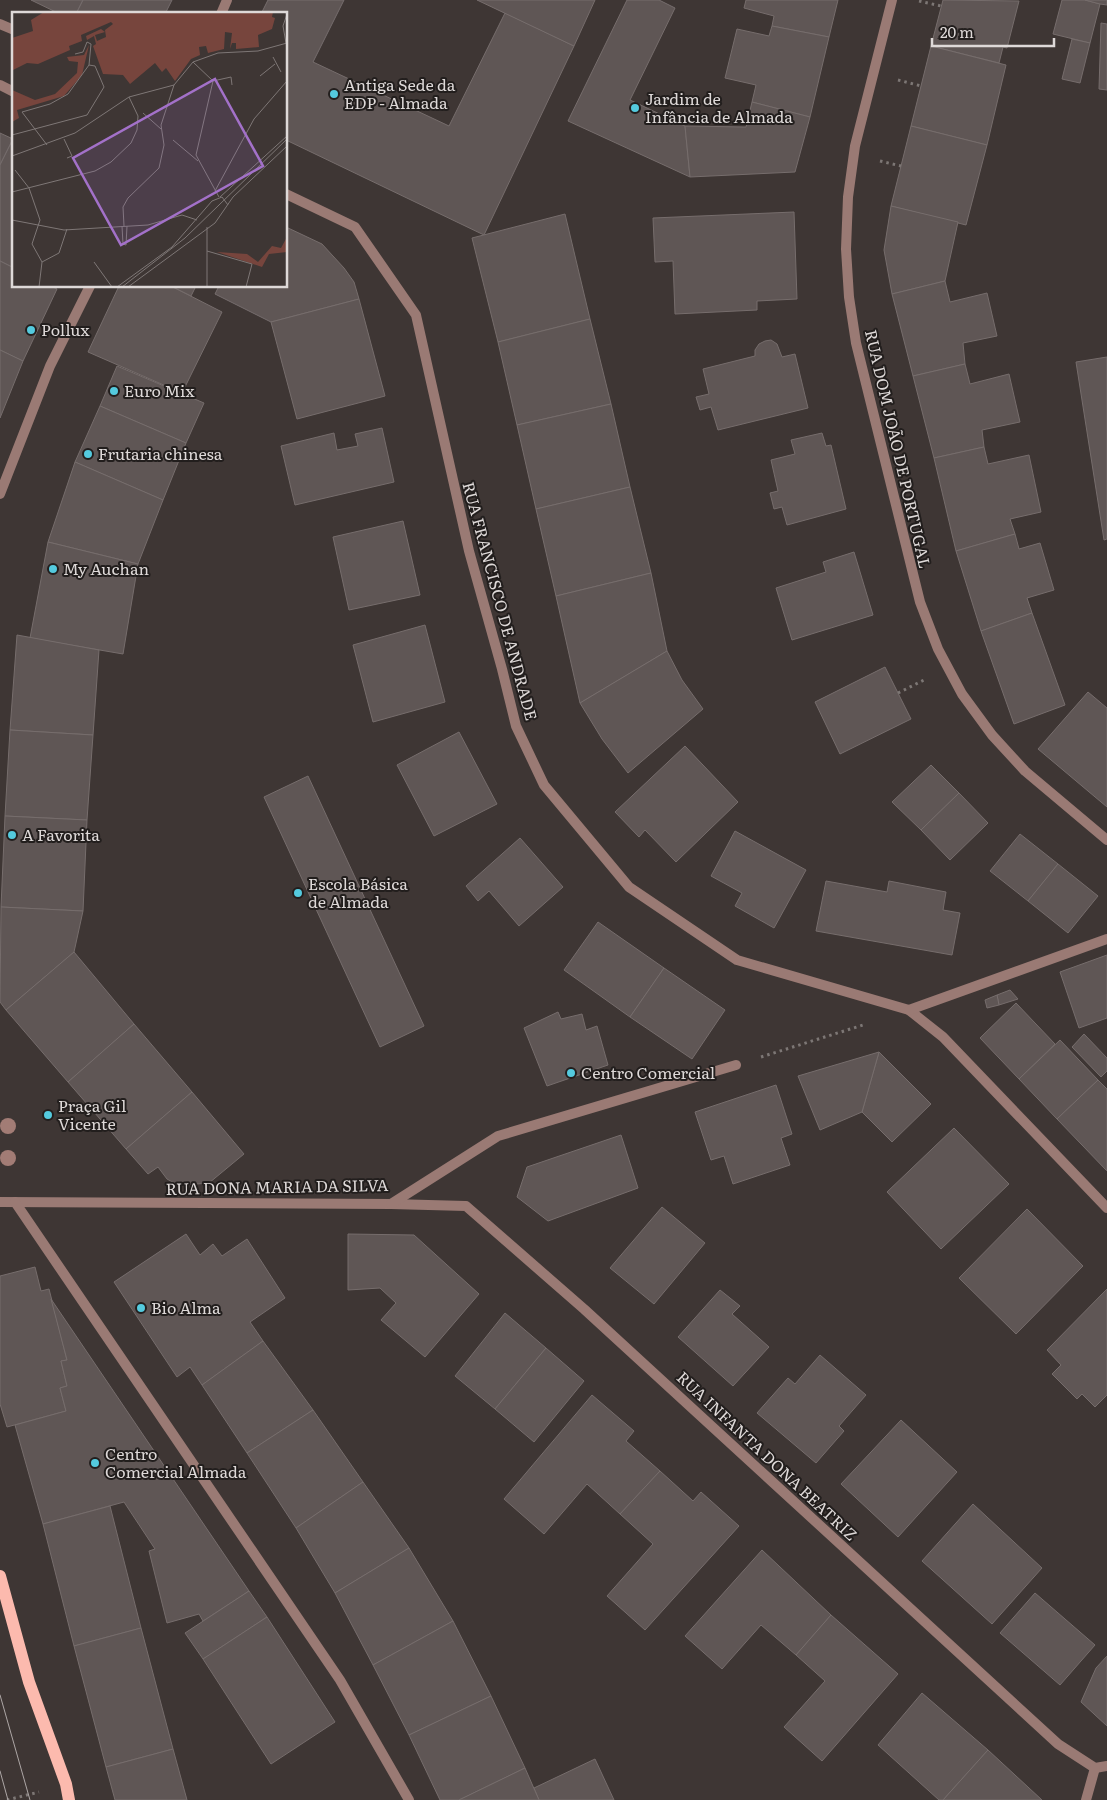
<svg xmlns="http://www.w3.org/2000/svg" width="1107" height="1800" viewBox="0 0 1107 1800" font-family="Literata,serif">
<rect width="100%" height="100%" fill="#3e3634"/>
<g fill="#5f5655" stroke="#766d6c">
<polygon points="31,0 83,0 76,14 60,14"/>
<polygon points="83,0 172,0 165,14 76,14"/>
<polygon points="268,0 344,0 313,62 449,126 505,13 574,46 484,235 286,140 286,14 261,14"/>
<polygon points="477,0 595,0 574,46"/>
<polygon points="627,0 659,0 675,8 630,100 685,126 690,177 568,121"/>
<polygon points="746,0 838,0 829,37 772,26 774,16 744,8"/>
<polygon points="943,0 1019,1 1007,48 1003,47 999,63 931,46"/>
<polygon points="1062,0 1085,0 1100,4 1090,43 1053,34"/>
<polygon points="1085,0 1107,0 1107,5 1100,4"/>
<polygon points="1101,23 1107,24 1107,90 1099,89"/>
<polygon points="772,26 829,37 810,117 752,102 756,85 725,78 737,29 769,36"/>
<polygon points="1072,39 1090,43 1080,83 1062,79"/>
<polygon points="931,46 1006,65 987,145 911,126"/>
<polygon points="752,102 810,117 795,172 690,177 685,126 746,127"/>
<polygon points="911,126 987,145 966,225 891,206"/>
<polygon points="0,133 13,139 0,165"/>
<polygon points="13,139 14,139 14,268 0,261 0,165"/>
<polygon points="891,206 958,222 945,281 892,294 884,250"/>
<polygon points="794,212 797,299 757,301 757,310 675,314 673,261 655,262 653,218"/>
<polygon points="565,214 590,319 498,342 472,238"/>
<polygon points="286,227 322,244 344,268 354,282 359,299 271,322 215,294 219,286 286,286"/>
<polygon points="0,261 14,268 14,286 51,286 57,289 23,361 0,350"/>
<polygon points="945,281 950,302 987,293 997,336 963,343 965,364 913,376 892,294"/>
<polygon points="119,286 171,286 222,312 182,393 88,352"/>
<polygon points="171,286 196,286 191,296"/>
<polygon points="359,299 385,396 297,419 271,322"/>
<polygon points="590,319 611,404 517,425 498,342"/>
<polygon points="771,340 777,344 782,357 795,354 808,408 718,430 711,407 700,410 696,397 709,394 703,369 755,356 755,350 759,344 765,341"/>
<polygon points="0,350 23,361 0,418"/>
<polygon points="1107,357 1107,539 1104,540 1076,362"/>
<polygon points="965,364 970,384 1009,374 1020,422 982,430 984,447 934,458 913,376"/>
<polygon points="117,366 204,403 186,443 100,406"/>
<polygon points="611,404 630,487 536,509 517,425"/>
<polygon points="100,406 186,443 163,500 75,462"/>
<polygon points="382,428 394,482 295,505 281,446 334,433 337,450 358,446 355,434"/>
<polygon points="822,433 826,446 831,445 846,509 787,525 782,507 774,509 770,493 778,491 771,460 795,454 791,440"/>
<polygon points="984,447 988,464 1029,455 1041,512 1010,519 1015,534 956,551 934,458"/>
<polygon points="75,462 163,500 138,564 48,542"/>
<polygon points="630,487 651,573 556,596 536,509"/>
<polygon points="403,521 420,595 349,610 333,537"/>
<polygon points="1015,534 1019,549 1040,543 1054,590 1027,598 1032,613 981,631 956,551"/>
<polygon points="48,542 138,564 123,654 30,638"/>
<polygon points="854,552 873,615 792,640 776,588 826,572 823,562"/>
<polygon points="651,573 667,651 580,703 556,596"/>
<polygon points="1032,613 1065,705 1014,724 981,631"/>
<polygon points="425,625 445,702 373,722 353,645"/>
<polygon points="17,635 99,650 93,735 10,730"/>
<polygon points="667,651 682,680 703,709 628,773 602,739 580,703"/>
<polygon points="885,667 911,719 840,754 815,702"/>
<polygon points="1088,692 1107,708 1107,807 1038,749"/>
<polygon points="10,730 93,735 87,820 5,816"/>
<polygon points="459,732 497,804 434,836 397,765"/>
<polygon points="685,746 738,802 676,862 645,830 639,837 615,812"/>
<polygon points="931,765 959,793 921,830 892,802"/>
<polygon points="308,776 424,1026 380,1047 264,797"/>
<polygon points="959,793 988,823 950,860 921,830"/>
<polygon points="5,816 87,820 83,911 1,907"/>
<polygon points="735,831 806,870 774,928 735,906 742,893 711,876"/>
<polygon points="1020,834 1058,864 1028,901 990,871"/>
<polygon points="520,838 563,887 519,926 489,891 478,901 466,886"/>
<polygon points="1058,864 1098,896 1068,933 1028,901"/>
<polygon points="826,881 887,892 889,881 946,892 943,910 960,913 952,955 816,931"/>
<polygon points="1,907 83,911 74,952 6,1010 0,1002"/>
<polygon points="598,922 664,968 630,1017 564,970"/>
<polygon points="74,952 134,1024 68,1082 6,1010"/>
<polygon points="1107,955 1107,1018 1079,1028 1060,972"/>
<polygon points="664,968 725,1010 692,1059 630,1017"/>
<polygon points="1010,990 1018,999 999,1005 997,995"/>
<polygon points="997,995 999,1005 987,1008 985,1000"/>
<polygon points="1016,1003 1055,1044 1019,1079 980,1038"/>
<polygon points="558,1012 561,1019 582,1014 586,1030 597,1026 608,1065 547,1086 524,1028"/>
<polygon points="134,1024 192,1092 126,1149 68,1082"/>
<polygon points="1084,1034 1107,1058 1107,1071 1101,1077 1072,1047"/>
<polygon points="1060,1040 1098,1080 1057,1119 1019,1079"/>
<polygon points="879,1052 931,1104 892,1142 862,1112"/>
<polygon points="879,1052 862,1112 820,1130 798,1076"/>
<polygon points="1098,1080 1107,1089 1107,1171 1057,1119"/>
<polygon points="776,1085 792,1134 781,1138 790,1165 733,1184 724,1156 711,1160 695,1112"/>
<polygon points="192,1092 244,1154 209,1183 185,1185 174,1183 167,1179 158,1167 148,1174 126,1149"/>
<polygon points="954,1128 1009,1184 941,1249 887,1192"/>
<polygon points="621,1135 638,1188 548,1221 517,1197 527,1167"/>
<polygon points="662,1207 705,1243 654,1304 610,1268"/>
<polygon points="1027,1209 1083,1266 1016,1334 959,1278"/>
<polygon points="186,1234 200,1255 213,1244 222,1256 247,1239 285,1298 250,1322 263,1341 202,1385 190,1367 177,1377 114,1282"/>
<polygon points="348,1234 414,1235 479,1294 425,1357 381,1320 396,1303 380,1288 348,1290"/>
<polygon points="35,1267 41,1291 49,1289 67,1360 61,1361 67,1386 60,1388 66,1411 7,1427 0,1404 0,1276"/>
<polygon points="1107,1289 1107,1395 1095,1407 1082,1394 1077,1399 1052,1374 1061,1365 1047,1350"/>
<polygon points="720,1290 740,1306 732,1314 769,1347 733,1386 678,1337"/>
<polygon points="51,1299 249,1591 203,1621 199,1614 167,1623 149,1551 155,1549 124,1502 43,1524 15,1425 66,1411 60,1388 67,1386 61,1361 67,1360"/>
<polygon points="505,1313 546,1348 495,1409 455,1376"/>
<polygon points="263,1341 313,1410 247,1453 202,1385"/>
<polygon points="546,1348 584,1381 534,1442 495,1409"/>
<polygon points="820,1355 866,1395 839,1426 844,1431 816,1463 757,1413 788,1378 795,1384"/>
<polygon points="592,1395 634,1431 626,1441 660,1471 620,1514 587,1484 544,1534 504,1499"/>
<polygon points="313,1410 363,1482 296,1528 247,1453"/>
<polygon points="901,1420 957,1472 898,1537 841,1484"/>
<polygon points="660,1471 693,1501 701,1492 739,1526 645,1630 607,1596 653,1544 620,1514"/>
<polygon points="363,1482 409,1548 335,1593 296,1528"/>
<polygon points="973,1504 1042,1568 992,1624 922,1561"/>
<polygon points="110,1506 141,1628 74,1646 43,1524"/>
<polygon points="409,1548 453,1621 373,1665 335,1593"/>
<polygon points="762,1550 831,1615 796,1655 761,1625 722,1669 685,1636"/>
<polygon points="249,1591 267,1617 203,1659 185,1633"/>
<polygon points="1035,1593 1095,1645 1060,1685 1000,1633"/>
<polygon points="831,1615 898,1674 822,1761 784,1727 825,1681 796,1655"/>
<polygon points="267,1617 335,1722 271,1764 203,1659"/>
<polygon points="453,1621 491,1696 409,1735 373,1665"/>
<polygon points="141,1628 173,1749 106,1767 74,1646"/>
<polygon points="1107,1656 1107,1726 1081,1702 1096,1668"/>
<polygon points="922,1693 988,1750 943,1800 939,1800 878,1745"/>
<polygon points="491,1696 525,1768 459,1800 440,1800 409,1735"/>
<polygon points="173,1749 187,1800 115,1800 106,1767"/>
<polygon points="988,1750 1042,1800 943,1800"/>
<polygon points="595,1759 614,1800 539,1800 534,1788"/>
<polygon points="525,1768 539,1800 459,1800"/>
</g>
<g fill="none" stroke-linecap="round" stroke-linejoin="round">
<g stroke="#7d7775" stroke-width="3" stroke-dasharray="2.5 4" stroke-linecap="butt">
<polyline points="919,1 941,6"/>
<polyline points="898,80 921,86"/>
<polyline points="880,161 901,166"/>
<polyline points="898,693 924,680"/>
<polyline points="761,1057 863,1025"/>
<polyline points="7,1800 39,1792"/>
</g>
<g stroke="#9a7a74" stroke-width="10">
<polyline points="892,0 855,146 848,197 846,249 849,297 856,343 920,602 938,649 962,694 992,735 1025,771 1107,840"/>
<polyline points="221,14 227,0"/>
<polyline points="0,24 14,30"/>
<polyline points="0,85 14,92"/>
<polyline points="286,194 355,227 416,315 469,551 502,669 516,726 544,785 629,887 737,960 909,1010 943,1037 1107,1208"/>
<polyline points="0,494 50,366 90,286"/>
<polyline points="909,1010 1107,939"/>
<polyline points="0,1202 391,1204 466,1206 584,1309 1058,1744 1095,1768 1107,1766"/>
<polyline points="15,1202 340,1680 409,1800"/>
<polyline points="391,1204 498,1136 736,1065"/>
<polyline points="1086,1800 1095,1768"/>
</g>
<polyline stroke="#fcbaae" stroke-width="12" points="0,1576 29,1682 66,1784 69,1800"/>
<g stroke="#ada7a6" stroke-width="1">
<polyline points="0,1695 30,1800"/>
<polyline points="0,1771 8,1800"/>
</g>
</g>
<g fill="#a27c75">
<circle cx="8" cy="1126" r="8"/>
<circle cx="8" cy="1158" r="8"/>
</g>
<g fill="#54cade" stroke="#221e1d" stroke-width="2">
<circle cx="334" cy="94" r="5"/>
<circle cx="635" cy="108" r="5"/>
<circle cx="31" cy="330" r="5"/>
<circle cx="114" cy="391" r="5"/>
<circle cx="88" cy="454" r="5"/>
<circle cx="53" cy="569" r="5"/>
<circle cx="12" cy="835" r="5"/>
<circle cx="298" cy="893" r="5"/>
<circle cx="571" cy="1073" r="5"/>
<circle cx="48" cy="1115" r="5"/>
<circle cx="141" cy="1308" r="5"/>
<circle cx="95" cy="1463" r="5"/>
</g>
<g text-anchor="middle" stroke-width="4" stroke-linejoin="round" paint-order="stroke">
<g font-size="16" fill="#ded9d8" stroke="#221e1d" text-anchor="start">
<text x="344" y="91">Antiga Sede da<tspan x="344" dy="18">EDP - Almada</tspan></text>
<text x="645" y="105">Jardim de<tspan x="645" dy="18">Infância de Almada</tspan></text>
<text x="41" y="336">Pollux</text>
<text x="124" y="397">Euro Mix</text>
<text x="98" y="460">Frutaria chinesa</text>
<text x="63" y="575">My Auchan</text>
<text x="22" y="841">A Favorita</text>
<text x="308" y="890">Escola Básica<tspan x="308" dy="18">de Almada</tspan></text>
<text x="581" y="1079">Centro Comercial</text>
<text x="58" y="1112">Praça Gil<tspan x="58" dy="18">Vicente</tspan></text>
<text x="151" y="1314">Bio Alma</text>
<text x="105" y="1460">Centro<tspan x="105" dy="18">Comercial Almada</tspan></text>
</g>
<g font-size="16" fill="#ded9d8" stroke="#221e1d">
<text transform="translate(898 449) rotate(77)" y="6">RUA DOM JOÃO DE PORTUGAL</text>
<text transform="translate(500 601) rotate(75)" y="6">RUA FRANCISCO DE ANDRADE</text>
<text transform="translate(277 1187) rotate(-1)" y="6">RUA DONA MARIA DA SILVA</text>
<text transform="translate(767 1456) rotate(43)" y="6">RUA INFANTA DONA BEATRIZ</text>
</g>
</g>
<g transform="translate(12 12)">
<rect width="275" height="275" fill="#3e3634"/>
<path d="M32,0h229l-1,5 3,1 -3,11 -14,6 1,12 -23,2v-6h-4l-2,6 2,-16 -7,-1 -1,17 -16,4 -2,-7 -7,1 1,8 -9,4 -16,22 -9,-13 -4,4 -7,-9 -25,21 -7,-9 -20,-1 -10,-28 3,-2 -2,-8 -7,4 -1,-4 15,-7 4,3 -10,3 2,6 9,-4 -1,-7 8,-6 -2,-2 -30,13 1,6 -13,5 1,4 -32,14 -11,-1 -14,7 -1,4v-36l21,-7 -2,-11zM77,33l-7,30 -18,21 -47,14 2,8 -7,4v-32l23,10 20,-6 22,-21 1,-11 -9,-1 -2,-4 17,-2zM275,225v15l-18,2 -7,13 -45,-15 30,2 11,8 14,-16 9,2z" fill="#77453d"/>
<path fill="none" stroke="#7e7776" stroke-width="1" d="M274,31l-3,-17 4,-12M261,45l8,15M181,50l20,19 -17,74 23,42M248,64l15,-12M201,69l18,-4 1,8M131,101l18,16M0,123l75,-20 17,-28 -9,-21 -6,-1M52,127l8,17 -5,2M161,128l25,21M35,133l-25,-33 28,-8 18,-10 21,-29 2,-21 -4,-2 -4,10 -8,2M0,144l63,-23 54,-36 45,-12M3,158l14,18 11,32 -8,24 10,18 17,-9 8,-24M203,179l39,-72 33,-38M0,180l83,-21 16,-9 20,-19 6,-13 1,-14 -9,-19M208,185l67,-61M0,208l52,10 84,-5 34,-10 15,5M110,214l1,18 3,1 1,-19M112,214l-1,-19 5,-9 31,-30 5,-23 -3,-20 13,-40 19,-23 25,-9 40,-2 29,-8M195,239l45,13 -6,23M82,250l18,25M27,275l3,-25M105,275l55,-40 40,-46 10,-4 6,8M110,275l63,-49 102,-99M116,275l87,-64 18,-26 54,-51M195,275v-60"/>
<path fill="#a371c9" fill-opacity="0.15" stroke="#a371c9" stroke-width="2.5" d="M203,67l48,87 -142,79 -48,-87z"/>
<rect width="275" height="275" fill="none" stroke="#ded9d8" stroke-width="2.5"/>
</g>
<path d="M932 38v8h122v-8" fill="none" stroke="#ded9d8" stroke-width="2.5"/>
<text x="940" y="38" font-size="15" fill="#ded9d8" stroke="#221e1d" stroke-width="4" paint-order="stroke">20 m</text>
</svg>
